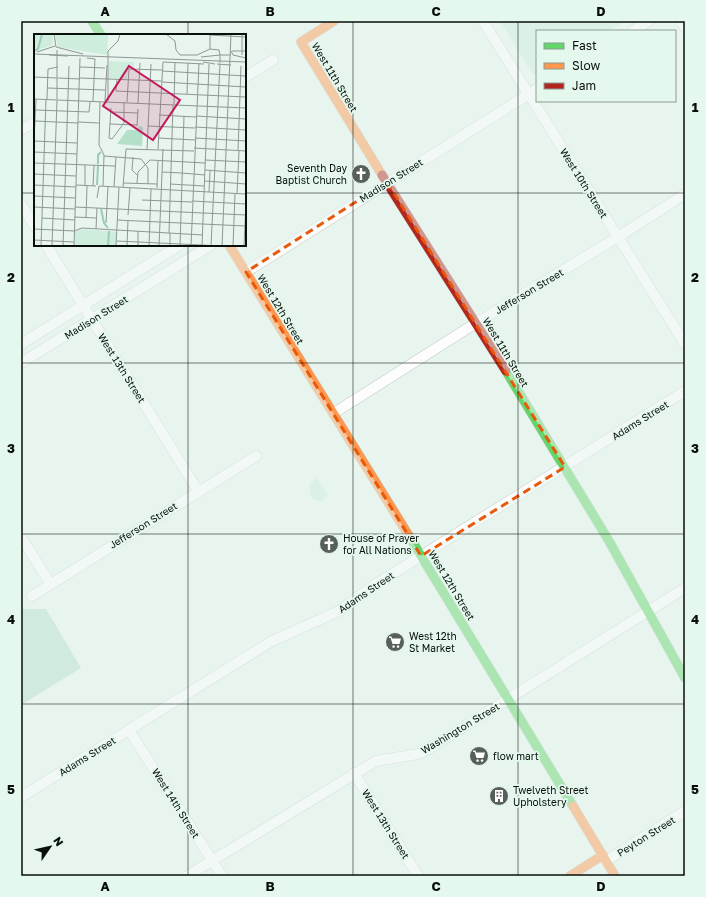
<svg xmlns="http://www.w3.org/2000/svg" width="706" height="897" viewBox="0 0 706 897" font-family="'Golos Text',sans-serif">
<rect width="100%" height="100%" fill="#e8f4ee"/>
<g fill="#ceeddc">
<polygon points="500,21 625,21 609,31 537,31 537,74 533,74"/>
<polygon points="317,478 328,495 322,501 314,500 310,494 310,483"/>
</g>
<polygon fill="#b4e0ca" points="21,609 46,609 81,668 21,705"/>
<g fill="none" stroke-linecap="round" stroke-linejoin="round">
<defs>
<g id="street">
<polyline points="483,21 685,344"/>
<polyline points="681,21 685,27"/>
<polyline points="633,31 649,21"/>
<polyline points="245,77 273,60"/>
<polyline points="21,130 35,122"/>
<polyline points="21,204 35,227"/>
<polyline points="46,245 198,491"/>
<polyline points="246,272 537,89"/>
<polyline points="21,344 180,245"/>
<polyline points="21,363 211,245"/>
<polyline points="334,413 476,323 618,237 685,194"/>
<polyline points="21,537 50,583"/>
<polyline points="32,596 256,456"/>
<polyline points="129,730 222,876"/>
<polyline points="354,773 418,876"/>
<polyline points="21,797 272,641 339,611 373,586 685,391"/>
<polyline points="606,861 685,811"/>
<polyline points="187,876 376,761 418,754 427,750 685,588"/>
</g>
<g id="fast">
<polyline points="92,21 101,35"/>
<polyline points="506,371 609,541 685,678"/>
<polyline points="409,536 573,806"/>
</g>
<g id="slow">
<polyline points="334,21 301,42 382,175"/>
<polyline points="229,245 409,536"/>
<polyline points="573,806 615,876"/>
<polyline points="570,876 603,855"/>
</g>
<polyline id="jam" points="382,175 506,371"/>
</defs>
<use href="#street" stroke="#c4ccc8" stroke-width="11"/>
<use href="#fast" stroke="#c4ccc8" stroke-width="10"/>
<use href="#slow" stroke="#c4ccc8" stroke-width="10"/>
<use href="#jam" stroke="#c4ccc8" stroke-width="10"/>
<use href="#street" stroke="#fcfdfc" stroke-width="10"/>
<use href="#fast" stroke="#63d668" stroke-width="9"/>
<use href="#slow" stroke="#ff974d" stroke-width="9"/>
<use href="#jam" stroke="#b3261e" stroke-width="9"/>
</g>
<path d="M0 0H706V897H0ZM387,182l178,285 -144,89 -175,-284z" fill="#e8f4ee" fill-opacity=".55" fill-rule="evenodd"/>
<path fill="none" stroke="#e8590c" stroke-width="3" stroke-dasharray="8 5" stroke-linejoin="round" d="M387,182l178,285 -144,89 -175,-284z"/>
<path fill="none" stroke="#090f0b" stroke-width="1" stroke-opacity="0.55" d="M188,21v14M353,21v855M518,21v855M21,193h14M245,193h440M188,245v631M21,363h664M21,534h664M21,704h664"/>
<defs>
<symbol id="church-disc" viewBox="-11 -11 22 22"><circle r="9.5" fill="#575f5a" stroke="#e4f8ed"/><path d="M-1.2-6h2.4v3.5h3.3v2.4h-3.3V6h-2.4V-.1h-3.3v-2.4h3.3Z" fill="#fff"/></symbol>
<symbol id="supermarket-disc" viewBox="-11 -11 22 22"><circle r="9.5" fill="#575f5a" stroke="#e4f8ed"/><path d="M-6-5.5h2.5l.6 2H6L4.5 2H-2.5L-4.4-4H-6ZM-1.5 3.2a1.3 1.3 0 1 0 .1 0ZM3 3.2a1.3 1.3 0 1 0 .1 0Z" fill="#fff"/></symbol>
<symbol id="building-disc" viewBox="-11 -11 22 22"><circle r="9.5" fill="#575f5a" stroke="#e4f8ed"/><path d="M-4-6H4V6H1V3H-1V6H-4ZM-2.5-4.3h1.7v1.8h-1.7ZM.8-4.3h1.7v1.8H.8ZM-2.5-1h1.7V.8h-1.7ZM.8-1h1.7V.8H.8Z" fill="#fff"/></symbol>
</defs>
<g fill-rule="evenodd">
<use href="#church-disc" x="350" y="163" width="22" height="22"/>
<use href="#church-disc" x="318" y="533" width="22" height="22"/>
<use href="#supermarket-disc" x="384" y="631" width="22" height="22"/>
<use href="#supermarket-disc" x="468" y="745" width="22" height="22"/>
<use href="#building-disc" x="488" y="785" width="22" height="22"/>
</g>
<g text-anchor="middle" stroke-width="3.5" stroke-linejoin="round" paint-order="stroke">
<g font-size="10" fill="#090f0b" stroke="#e4f8ed">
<text transform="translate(335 77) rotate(59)" y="4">West 11th Street</text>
<text transform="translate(391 180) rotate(-32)" y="4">Madison Street</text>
<text transform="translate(584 183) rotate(58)" y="4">West 10th Street</text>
<text transform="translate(529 291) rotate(-31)" y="4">Jefferson Street</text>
<text transform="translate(281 309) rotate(59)" y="4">West 12th Street</text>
<text transform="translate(96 317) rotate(-32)" y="4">Madison Street</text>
<text transform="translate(506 352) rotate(59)" y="4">West 11th Street</text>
<text transform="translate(122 368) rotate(58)" y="4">West 13th Street</text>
<text transform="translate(640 420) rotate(-32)" y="4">Adams Street</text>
<text transform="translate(143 525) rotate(-32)" y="4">Jefferson Street</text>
<text transform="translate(452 585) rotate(59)" y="4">West 12th Street</text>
<text transform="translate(366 592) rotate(-34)" y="4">Adams Street</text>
<text transform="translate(460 728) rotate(-31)" y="4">Washington Street</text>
<text transform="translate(87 756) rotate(-32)" y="4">Adams Street</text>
<text transform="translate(176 803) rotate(58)" y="4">West 14th Street</text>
<text transform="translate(386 824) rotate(58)" y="4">West 13th Street</text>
<text transform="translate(646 836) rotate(-32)" y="4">Peyton Street</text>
</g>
<g font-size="10" fill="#090f0b" stroke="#e4f8ed" text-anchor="start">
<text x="347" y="172" text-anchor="end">Seventh Day<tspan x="347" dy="12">Baptist Church</tspan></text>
<text x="343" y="542">House of Prayer<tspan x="343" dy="12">for All Nations</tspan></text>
<text x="409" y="640">West 12th<tspan x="409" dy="12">St Market</tspan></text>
<text x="493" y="760">flow mart</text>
<text x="513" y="794">Twelveth Street<tspan x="513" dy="12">Upholstery</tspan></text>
</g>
</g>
<g transform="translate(34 34)">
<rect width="212" height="212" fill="#e8f4ee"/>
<path d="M0,0h19l-1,11 -18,6zM21,0h53l-1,21 -49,-8zM75,27l25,1v6l-6,1 -1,10 -18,-1zM46,195l37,3 -1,14h-42v-15z" fill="#ceeddc"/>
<path d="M105,92l4,1 -1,19 -25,-2 10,-14h9z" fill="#b4e0ca"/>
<path fill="none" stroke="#9aceb4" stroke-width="2" d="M0,17l4,-2 4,-15M64,130v-9l3,-3M63,151l1,-19M67,175l3,14 4,5M74,212l1,-15"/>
<path fill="none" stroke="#8f9893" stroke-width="1" d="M20,0l2,13M132,0l9,7 1,9 4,5h17l13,-6 9,1 1,5M176,1l36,2M22,13l27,7M176,15v-15M23,16v49M197,17l2,4 13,3M198,17h14M3,18l18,-6M0,20l212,8M15,21l19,1M208,21v-21M167,23l19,-2M53,24l8,1 -2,42M169,28l12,2M186,29v-8h11M183,30l14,1M46,33l25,1M128,37l84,5M0,43l23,1M24,44l22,1M46,44l82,3M83,45l-1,12 130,6M128,48l84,5M13,54l58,2M153,60l1,-31M0,65l212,9M2,65l-2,42 43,2M13,65l1,-30 10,-2M71,67l2,-36M74,67v-50l10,-10 2,-7M66,68l-1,43 5,10 -1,31M93,68l2,-33 33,1M104,69l2,-40M140,70l1,-42M77,74l-2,30 3,1 12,-16v-21M2,76l53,2 1,-10M77,78l27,1M125,81l37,2M162,82l50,3M1,87l43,2M44,88l21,1M76,90l27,1M103,92l1,-17M114,92l47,2M161,93l51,3M124,104l37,2M161,104l51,3M160,114l52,3M124,115l5,-87 41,2M113,116l4,-86M204,117l3,-85M0,118l43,2M70,122l37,3 7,9v16M99,123l-1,13 5,5M171,126l41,2M0,129l81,3M171,136l41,3M128,138l20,1M148,139l23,2M0,140l42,2M171,147l41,3M89,149l34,1M103,149l1,-11 12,-12 55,3M136,150l34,2M0,151l42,2M42,151l20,1M51,152v-21M59,152l1,-21M80,153l2,-30M89,153l3,-38 68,2M123,154l1,-28M175,158l1,-21M203,160l2,-43M0,162l42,2M63,164l2,-12 147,8M108,166l50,2M158,167l54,3M0,173l41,2M41,173l171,8M94,181l2,-27M41,183l21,1M8,184l33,2M52,184l1,-32M83,186l128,6M72,189l2,-36M0,195l40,2 8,-3 121,7M62,195l1,-21M135,199l4,-128M0,206l40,2M83,207l85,4M168,211l17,1M7,212l5,-147M18,212l5,-146M29,212l6,-180M40,212l6,-188M82,212l3,-59M93,212l1,-26M104,212v-15M115,212l2,-57M125,212l4,-97M136,212v-13M146,212l4,-130M157,212l8,-183M168,212l7,-182M177,212l9,-182M188,212l9,-212M199,212l2,-52M210,212l2,-44"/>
<path fill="#c2185b" fill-opacity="0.15" stroke="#c2185b" stroke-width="2" d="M95,32l51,34 -27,40 -50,-34z"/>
<rect width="212" height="212" fill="none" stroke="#090f0b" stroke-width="2"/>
</g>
<rect width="706" height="897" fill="none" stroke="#e4f8ed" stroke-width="44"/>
<rect x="536" y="30" width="140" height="72" fill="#e4f8ed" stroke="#8c9b93"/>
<rect x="544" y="43" width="20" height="6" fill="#63d668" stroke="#8c9b93"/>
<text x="572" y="50" font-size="12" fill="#090f0b">Fast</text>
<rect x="544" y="63" width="20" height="6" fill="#ff974d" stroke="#8c9b93"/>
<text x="572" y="70" font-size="12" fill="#090f0b">Slow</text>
<rect x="544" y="83" width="20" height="6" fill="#b3261e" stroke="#8c9b93"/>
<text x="572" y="90" font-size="12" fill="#090f0b">Jam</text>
<g transform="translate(50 847) rotate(56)" stroke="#e4f8ed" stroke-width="3" paint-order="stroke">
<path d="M0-3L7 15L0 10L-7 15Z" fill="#090f0b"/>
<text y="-6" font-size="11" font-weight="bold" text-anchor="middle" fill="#090f0b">N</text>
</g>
<rect x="22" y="22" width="662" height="853" fill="none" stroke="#090f0b" stroke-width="1.5"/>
<g font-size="13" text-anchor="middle" font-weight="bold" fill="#090f0b">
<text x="105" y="16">A</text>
<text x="270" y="16">B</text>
<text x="436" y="16">C</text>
<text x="601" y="16">D</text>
<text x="11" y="112">1</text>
<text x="695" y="112">1</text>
<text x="11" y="282">2</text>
<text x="695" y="282">2</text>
<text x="11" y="453">3</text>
<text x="695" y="453">3</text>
<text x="11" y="624">4</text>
<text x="695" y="624">4</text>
<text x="11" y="794">5</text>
<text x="695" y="794">5</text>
<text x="105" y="891">A</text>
<text x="270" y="891">B</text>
<text x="436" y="891">C</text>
<text x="601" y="891">D</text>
</g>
</svg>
